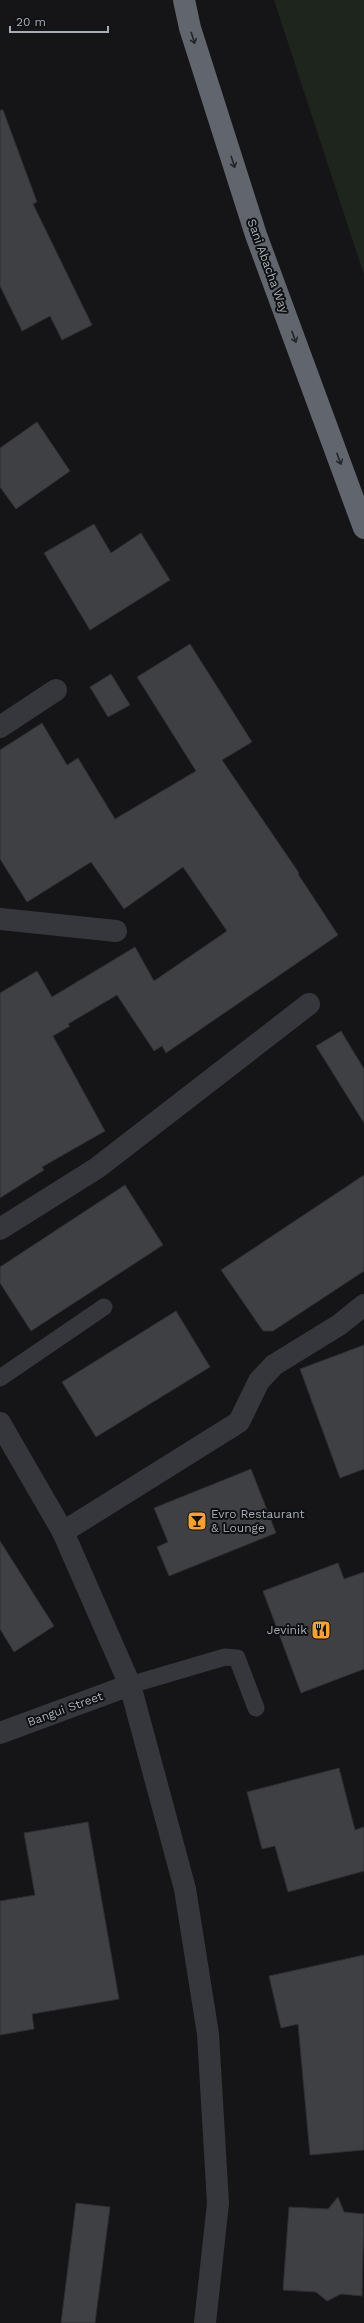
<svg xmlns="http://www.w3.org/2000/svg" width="364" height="2323" viewBox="0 0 364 2323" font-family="'Work Sans',sans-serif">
<rect width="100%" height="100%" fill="#151517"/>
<polygon fill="#1d251d" points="274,0 364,0 364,275"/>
<g fill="#3f4044" stroke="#2f2f33">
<polygon points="0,110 3,110 37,202 33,204 92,325 62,340 50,316 22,331 0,286"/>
<polygon points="37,422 70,471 16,509 0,487 0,448"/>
<polygon points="94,524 111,553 141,533 170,580 90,630 44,553"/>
<polygon points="190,644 252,742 222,760 299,873 298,874 338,935 166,1053 162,1046 154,1051 117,995 68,1024 70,1026 53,1036 105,1131 42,1167 44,1170 0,1198 0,993 37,971 52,997 135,947 154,981 227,931 183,867 124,909 91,862 27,902 0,859 0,750 42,723 67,765 78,758 115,819 196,771 137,677"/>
<polygon points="111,674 130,705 108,717 90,687"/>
<polygon points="341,1031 364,1069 364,1123 316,1046"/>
<polygon points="364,1175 364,1271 273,1331 263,1331 221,1270"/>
<polygon points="125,1185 163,1245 31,1331 0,1283 0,1267"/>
<polygon points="176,1311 210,1367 96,1437 62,1382"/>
<polygon points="364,1345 364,1469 340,1478 300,1369"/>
<polygon points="251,1469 276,1533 169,1576 157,1547 168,1542 154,1508"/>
<polygon points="0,1541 54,1626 14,1652 0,1629"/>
<polygon points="338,1563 344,1579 364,1572 364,1669 301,1693 263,1591"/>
<polygon points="339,1768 355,1830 364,1827 364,1871 288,1892 275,1846 262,1849 247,1792"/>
<polygon points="88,1822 119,1999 32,2014 34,2029 0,2035 0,1901 35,1895 24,1833"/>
<polygon points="364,1955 364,2150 310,2155 298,2024 281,2028 269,1976"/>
<polygon points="338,2197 344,2212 364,2214 362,2296 341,2294 327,2301 316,2292 283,2290 289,2207 328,2209"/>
<polygon points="76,2203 110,2207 95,2323 61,2323"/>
</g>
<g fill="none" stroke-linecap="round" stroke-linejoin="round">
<g stroke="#35373c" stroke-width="17">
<polyline points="0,1378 104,1307"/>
<polyline points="130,1685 225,1657 237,1658 256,1708"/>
</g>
<g stroke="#35373c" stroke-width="22">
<polyline points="0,727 56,690"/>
<polyline points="0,919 116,931"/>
<polyline points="0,1229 97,1168 309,1004"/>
<polyline points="0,1423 63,1532 130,1685 185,1889 208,2034 218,2203 205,2323"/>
<polyline points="63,1532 239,1422 259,1381 274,1365 339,1325 364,1305"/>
<polyline points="0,1733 130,1685"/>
</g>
<polyline stroke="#61656d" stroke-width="22" points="184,0 190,28 256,235 364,528"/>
</g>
<defs><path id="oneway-shaft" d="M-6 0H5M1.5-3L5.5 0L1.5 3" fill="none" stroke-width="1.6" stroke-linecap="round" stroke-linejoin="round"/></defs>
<g stroke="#242529">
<use href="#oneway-shaft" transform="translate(193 38) rotate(72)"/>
<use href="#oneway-shaft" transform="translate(233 162) rotate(72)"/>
<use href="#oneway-shaft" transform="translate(294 337) rotate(70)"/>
<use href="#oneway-shaft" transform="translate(339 459) rotate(70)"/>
</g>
<defs>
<symbol id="bar-square" viewBox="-11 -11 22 22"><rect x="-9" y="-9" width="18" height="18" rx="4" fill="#f8a12b" stroke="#101012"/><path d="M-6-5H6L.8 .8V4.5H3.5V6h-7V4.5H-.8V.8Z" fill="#111"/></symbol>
<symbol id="restaurant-square" viewBox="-11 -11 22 22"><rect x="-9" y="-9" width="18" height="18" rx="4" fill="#f8a12b" stroke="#101012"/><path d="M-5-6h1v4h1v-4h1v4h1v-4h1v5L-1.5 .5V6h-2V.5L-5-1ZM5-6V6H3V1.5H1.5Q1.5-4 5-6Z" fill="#111"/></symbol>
</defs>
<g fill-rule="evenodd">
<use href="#bar-square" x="186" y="1510" width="22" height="22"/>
<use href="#restaurant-square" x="310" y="1619" width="22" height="22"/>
</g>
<g text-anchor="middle" stroke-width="4" stroke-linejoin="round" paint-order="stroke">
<g font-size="12" fill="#a6adb7" stroke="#101012">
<text transform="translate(268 266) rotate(70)" y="4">Sani Abacha Way</text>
<text transform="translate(65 1709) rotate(-20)" y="4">Bangui Street</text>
</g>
<g font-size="12" fill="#a6adb7" stroke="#101012" text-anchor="start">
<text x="211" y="1518">Evro Restaurant<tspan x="211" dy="14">&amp; Lounge</tspan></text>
<text x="307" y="1634" text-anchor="end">Jevinik</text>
</g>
</g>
<path d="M10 26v6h98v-6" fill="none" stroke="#a6adb7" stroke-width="2"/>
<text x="16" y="26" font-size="12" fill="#a6adb7" stroke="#101012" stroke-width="3" paint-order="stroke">20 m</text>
</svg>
